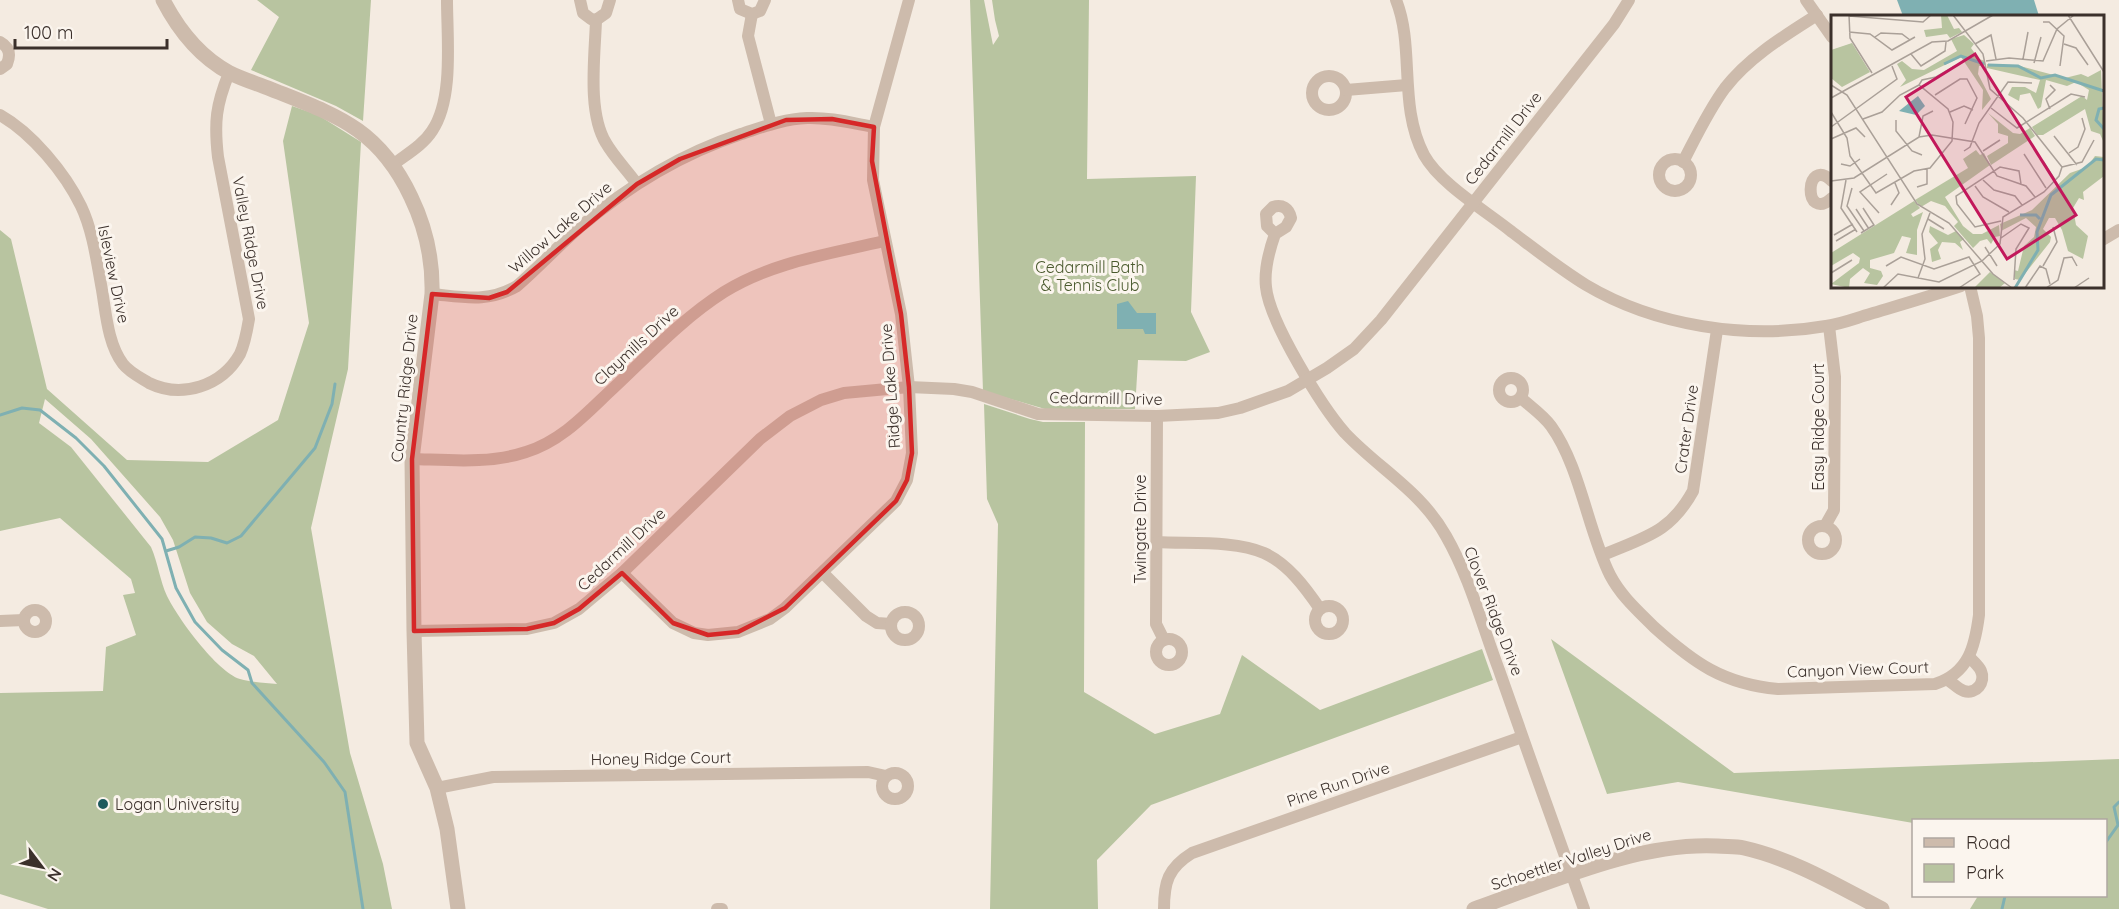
<svg xmlns="http://www.w3.org/2000/svg" width="2119" height="909" viewBox="0 0 2119 909" font-family="Quicksand,sans-serif">
<rect width="100%" height="100%" fill="#f4ebe1"/>
<g fill="#b8c4a0" fill-rule="evenodd">
<polygon points="257,0 371,0 363,121 336,106 251,70 279,17"/>
<polygon points="970,0 984,0 993,45 999,36 995,20 992,0 1089,0 1087,179 1196,176 1191,312 1210,352 1186,361 1138,360 1135,409 1045,409 983,391"/>
<path d="M292,106l26,9 43,27 -13,227 -37,159 39,225 33,111 9,45h-344l-48,-15v-201l103,-2 3,-44 30,-12 -13,-40 12,-2 -4,-14 -71,-61 -60,13v-301l11,9 36,150 80,71 81,2 70,-42 31,-97 -26,-182zM45,399l46,40 69,78 13,23 17,53 17,29 25,22 22,12 23,28c-12,-1 -26,-2 -37,-5 -23,-7 -63,-62 -73,-83 -7,-15 -9,-33 -16,-49l-80,-100 -32,-24z"/>
<polygon points="984,404 1030,419 1043,422 1085,422 1084,692 1155,734 1220,714 1242,655 1320,710 1482,649 1493,680 1151,805 1097,860 1098,909 990,909 998,524 987,499"/>
<polygon points="1551,639 1734,773 2119,759 2119,909 1970,909 1978,896 2106,896 2106,820 1914,820 1913,823 1678,782 1607,794"/>
</g>
<g fill="#7fb0b2">
<polygon points="1897,0 2034,0 2039,16 1903,16"/>
<polygon points="1128,301 1137,313 1156,313 1156,334 1145,334 1143,329 1117,329 1117,304"/>
</g>
<g fill="none" stroke-linecap="round" stroke-linejoin="round">
<g stroke="#7fb0b2" stroke-width="3">
<polyline points="0,415 22,408 40,410 76,438 104,466 162,539 176,588 195,622 222,650 248,670 252,683 324,762 345,792 363,909"/>
<polyline points="166,551 179,547 195,537 211,538 227,543 241,536 315,448 332,404 335,384"/>
<polyline points="2106,842 2118,825 2114,807 2119,802"/>
<polyline points="2002,909 2005,896"/>
</g>
<g stroke="#cdbbac" stroke-width="12">
<polyline points="580,0 583,13 591,19 596,20 606,13 610,0"/>
<polyline points="738,0 740,9 752,14 760,11 765,0"/>
<path d="M1396,0c19,47 2,106 28,155 16,29 62,56 88,77 24,18 48,37 74,53 69,41 161,55 240,41 15,-2 30,-8 44,-12 30,-9 61,-18 91,-28"/>
<polyline points="1806,0 1832,37"/>
<polyline points="752,14 748,36 771,124"/>
<path d="M596,20c-1,35 -9,92 10,123 8,14 21,27 31,41"/>
<path d="M0,42c9,5 11,12 7,22l-7,5"/>
<circle cx="1329" cy="93" r="17"/>
<polyline points="1346,90 1407,85"/>
<path d="M0,115c32,18 65,58 81,91 12,25 16,57 21,84 4,24 6,54 21,74 6,8 18,14 26,19 33,16 73,3 91,-29 5,-11 7,-23 9,-35l-31,-162c-4,-35 -2,-52 11,-84"/>
<circle cx="1675" cy="175" r="16"/>
<path d="M1683,162c13,-25 25,-51 42,-74 24,-31 59,-52 92,-73"/>
<path d="M394,164c13,-10 29,-19 38,-33 22,-32 15,-93 15,-131"/>
<path d="M1832,181c-28,-26 -29,43 0,17"/>
<path d="M1275,234l-8,-8 -1,-12 7,-7c9,-3 16,1 18,11l-5,9 -11,7c-6,17 -11,36 -9,53 3,34 56,120 79,146 34,36 76,58 101,103 24,42 36,89 53,134 28,80 56,159 85,239"/>
<polyline points="2102,240 2119,230"/>
<path d="M432,294c32,3 56,9 85,-8 22,-19 41,-40 63,-59 48,-41 101,-73 161,-93 22,-7 42,-15 66,-16 22,-1 45,5 67,9"/>
<circle cx="1511" cy="390" r="12"/>
<path d="M1521,398c10,9 22,17 30,28 29,40 37,105 59,149 11,21 27,35 44,52 40,36 69,57 124,62l157,-5c34,-11 40,-38 44,-69v-277l-2,-22 -7,-30"/>
<polyline points="1157,416 1156,624 1164,640"/>
<path d="M412,459c38,1 78,5 114,-7 33,-10 57,-35 81,-58 38,-35 73,-74 117,-102 48,-30 106,-38 160,-51"/>
<polyline points="1825,526 1834,510 1835,377 1829,326"/>
<circle cx="1822" cy="540" r="14"/>
<path d="M1157,542c31,2 78,-2 107,11 24,11 41,34 56,56"/>
<path d="M1603,555c42,-18 67,-22 90,-64l24,-161"/>
<polyline points="622,573 673,623 694,633 708,635 738,632 770,619 785,608 896,501 907,480 912,453 909,387 901,314 873,180 874,127 909,0"/>
<polyline points="823,573 866,616 877,623 891,624"/>
<circle cx="1329" cy="620" r="14"/>
<circle cx="35" cy="621" r="11"/>
<circle cx="905" cy="626" r="14"/>
<polyline points="0,621 24,620"/>
<polyline points="414,631 527,629 554,623 579,609 622,573 760,439 790,416 821,400 844,393 909,387 954,389 972,392 1038,414 1157,416 1218,413 1240,408 1288,391 1327,368 1354,349 1381,320 1614,24 1629,0"/>
<circle cx="1169" cy="652" r="13"/>
<path d="M1948,680c5,3 10,9 16,11 12,4 22,-9 17,-20 -2,-5 -8,-10 -12,-14"/>
<circle cx="895" cy="786" r="13"/>
<polyline points="437,788 493,777 868,772 886,776"/>
<polyline points="717,909 722,909"/>
<path d="M1164,909c0,-27 4,-41 28,-56l330,-116"/>
</g>
<g stroke="#cdbbac" stroke-width="15">
<path d="M163,0c15,29 37,57 67,73 12,6 25,10 38,15 67,27 110,39 143,109 15,31 22,63 21,97l-20,165 2,172 3,112 20,45 10,41 11,80"/>
<path d="M1474,909c75,-26 163,-67 243,-63 9,1 18,0 27,2 49,11 94,38 138,61"/>
</g>
</g>
<path fill="#d62828" fill-opacity="0.2" stroke="#d62828" stroke-width="4.5" stroke-linejoin="round" d="M832,119l42,8 -2,34 29,153 8,73 3,66 -5,27 -11,21 -111,107 -47,24 -30,3 -35,-12 -51,-50 -43,36 -25,14 -27,6 -113,2 -2,-172 20,-165 57,4 18,-6 130,-108 43,-25 106,-39z"/>
<circle fill="#1f5a5e" stroke="#fbf5ee" stroke-width="2" cx="103" cy="804" r="6"/>
<g text-anchor="middle" stroke-width="6" stroke-linejoin="round" paint-order="stroke">
<g font-size="16" fill="#3b302b" stroke="#fbf5ee">
<text transform="translate(1503 138) rotate(-52)" y="6">Cedarmill Drive</text>
<text transform="translate(560 227) rotate(-41)" y="6">Willow Lake Drive</text>
<text transform="translate(251 243) rotate(79)" y="6">Valley Ridge Drive</text>
<text transform="translate(114 274) rotate(78)" y="6">Isleview Drive</text>
<text transform="translate(636 345) rotate(-43)" y="6">Claymills Drive</text>
<text transform="translate(890 386) rotate(-94)" y="6">Ridge Lake Drive</text>
<text transform="translate(404 388) rotate(-84)" y="6">Country Ridge Drive</text>
<text transform="translate(1106 398) rotate(1)" y="6">Cedarmill Drive</text>
<text transform="translate(1818 427) rotate(-90)" y="6">Easy Ridge Court</text>
<text transform="translate(1686 429) rotate(-82)" y="6">Crater Drive</text>
<text transform="translate(1140 529) rotate(-90)" y="6">Twingate Drive</text>
<text transform="translate(621 549) rotate(-43)" y="6">Cedarmill Drive</text>
<text transform="translate(1494 611) rotate(69)" y="6">Clover Ridge Drive</text>
<text transform="translate(1858 669) rotate(-2)" y="6">Canyon View Court</text>
<text transform="translate(661 758) rotate(-1)" y="6">Honey Ridge Court</text>
<text transform="translate(1338 784) rotate(-19)" y="6">Pine Run Drive</text>
<text transform="translate(1571 859) rotate(-18)" y="6">Schoettler Valley Drive</text>
</g>
<g font-size="16" fill="#4a5a2e" stroke="#fbf5ee">
<text x="1090" y="273">Cedarmill Bath<tspan x="1090" dy="18">&amp; Tennis Club</tspan></text>
</g>
<g font-size="16" fill="#3b302b" stroke="#fbf5ee" text-anchor="start">
<text x="115" y="810">Logan University</text>
</g>
</g>
<g transform="translate(1831 15)">
<rect width="273" height="273" fill="#f4ebe1"/>
<path d="M110,0h6l7,14 5,-1 3,4 -12,6 -3,-4 -21,3 -2,-7 18,-2zM133,20l10,9 -3,4 8,11 6,2v4l-6,1 -1,8 13,25 -9,11 1,-20 -22,-33 -61,30 6,-7 -9,-16 5,-3 10,8 12,1 33,-19 -6,-12zM21,28l18,29 -28,15 -11,-9v-28zM156,49l33,2 45,12 16,-4 7,3 13,-7 3,73 -4,-9 -9,-3 -6,-22 -42,26h-6l-5,-8 50,-31 5,4 2,-10 -13,-8 -9,4 -21,-6 -5,27 -3,2 -8,-16 -10,2 -1,6 -11,-6 4,-8h13l11,6 4,-13 -53,-12zM157,98l25,20 7,1 10,-6 5,8 -44,29 -4,-9 21,-13v-7l-10,-3v-9zM145,135l4,5 4,-2 6,12 -45,32 18,29 10,8h9l17,-9 1,11 -5,1 -4,7 -4,-5 -7,2 -7,7 -19,-22 4,-4 -13,-16 -14,-5 -10,6 -6,-7 53,-32 -5,-9zM264,141l9,1v19l-21,16 1,8 -5,-2 -6,10 3,17 12,11 -5,23 -15,-8 -6,-21 -7,-12h-6l-6,11 8,8 -1,5 -30,38 -5,-1 -1,-9 4,1 6,-25 10,-9 2,-10 -10,-9 -25,13 -1,-7 32,-14 38,-37 17,-6zM83,186l6,7 -9,6 2,3 10,-5 -6,18v25l-11,-2 5,-15 -9,-2 -8,17 -24,7v8l11,3 2,5 -6,9 -13,-2 6,-10 -7,-5 -13,11 -1,9 -18,-4 28,-21 1,-5 -7,-5 -22,13v-13zM99,211l18,9 8,-4 8,8 -4,3 3,8 -8,-7 -13,-1 -4,8 3,9 -9,3 -2,-13 8,-6 -9,-11zM159,257l15,11 -6,5h-25z" fill="#b8c4a0"/>
<path d="M87,81l7,10 -9,9 -17,-4z" fill="#7fb0b2"/>
<path fill="none" stroke="#7fb0b2" stroke-width="3" d="M113,49l17,-8 23,8M157,50l30,1 23,12 14,-3 49,16M273,93l-5,1 -3,11 8,9M189,200h16l4,4M184,273l23,-38 -1,-18 14,-37 45,-36 8,1"/>
<path fill="none" stroke="#aaa098" stroke-width="1.5" d="M18,0l1,23 22,35M122,0l30,39 7,35 33,29 39,49M237,0l36,57M18,1l74,6 8,-7M212,7h6l15,14 -4,30M18,17l21,2 22,16 23,-13M44,22l6,-4 21,1 8,6M144,29l16,-9 5,24M233,29l12,4 12,17M80,39l10,12 24,-15 1,-9M192,44l5,-27M155,46l23,-3 34,3 14,-32 17,-14M203,48l7,-26M0,70l16,10 70,109 32,19 44,51 19,14M88,70l3,-5 14,-3 19,-11M104,80l25,-16h7l10,19 -12,26M0,83l101,-56 16,-1 45,-26M160,93l26,20 54,-34 14,3M219,94l-4,-10 9,-9 -5,-5M0,97l16,26 3,18 26,37 38,-22 16,-3 22,-27 1,-19 -5,-13 -29,-24 -19,10 -18,17 -19,7M119,97l14,-6 9,4M65,105v11l16,20 10,4M0,112l66,-48 -5,-13M223,121l23,29M88,122l4,-21 10,-5M0,124l25,-11 9,9M133,136l6,-4 9,-24 29,-41 24,1M152,136l17,-11M238,138l9,-6 7,-18 -3,-11M193,139l22,34M212,146l12,19M10,149l9,2 10,-7M231,152l20,-5 12,-22M15,165l-5,28 16,24M152,165l11,10 21,6 7,9M0,166l23,-3 65,-41 13,-2 43,7 22,34 29,10 9,11M144,171l8,11 26,15M86,172l10,-3v-15M21,173l-5,18 17,25M60,190l8,-12 -4,-10M25,194l13,20M48,198l-19,-21 27,-18M97,204l16,10M170,206l-26,6 -18,-23 -1,-8 44,-29 19,4 2,13M30,218l13,-8 -11,-17M3,220l19,-11M170,223l20,-14 8,4 -13,21 -2,31M5,226l20,-12M154,232l12,19M55,251l15,-9 33,12 35,-12 11,17 -21,14M212,251l14,-24 -4,-15M0,258l21,-13M87,263l7,-19 -3,-25 8,-21M52,273l15,-14 41,8 43,-21 18,-17 3,-27 41,-25 15,-16 3,-9M194,273l15,-22 6,3 4,15M215,273l12,-8 6,-22 8,-1 5,9M243,273l15,-10"/>
<path fill="#c2185b" fill-opacity="0.15" stroke="#c2185b" stroke-width="3" d="M144,39l101,161 -69,44 -101,-162z"/>
<rect width="273" height="273" fill="none" stroke="#3b302b" stroke-width="3"/>
</g>
<rect x="1912" y="819" width="195" height="78" fill="#fbf5ee" stroke="#aea6a0" stroke-width="1.5"/>
<rect x="1924" y="838" width="30" height="9" fill="#cdbbac" stroke="#aea6a0" stroke-width="1.5"/>
<text x="1966" y="849" font-size="18" fill="#3b302b">Road</text>
<rect x="1924" y="864" width="30" height="18" fill="#b8c4a0" stroke="#aea6a0" stroke-width="1.5"/>
<text x="1966" y="879" font-size="18" fill="#3b302b">Park</text>
<g transform="translate(42 867) rotate(122)" stroke="#fbf5ee" stroke-width="4.5" paint-order="stroke">
<path d="M0-4.5L10 22L0 15L-10 22Z" fill="#3b302b"/>
<text y="-9" font-size="16" font-weight="bold" text-anchor="middle" fill="#3b302b">N</text>
</g>
<path d="M15 39v9h152v-9" fill="none" stroke="#3b302b" stroke-width="3"/>
<text x="24" y="39" font-size="18" fill="#3b302b" stroke="#fbf5ee" stroke-width="4.5" paint-order="stroke">100 m</text>
</svg>
